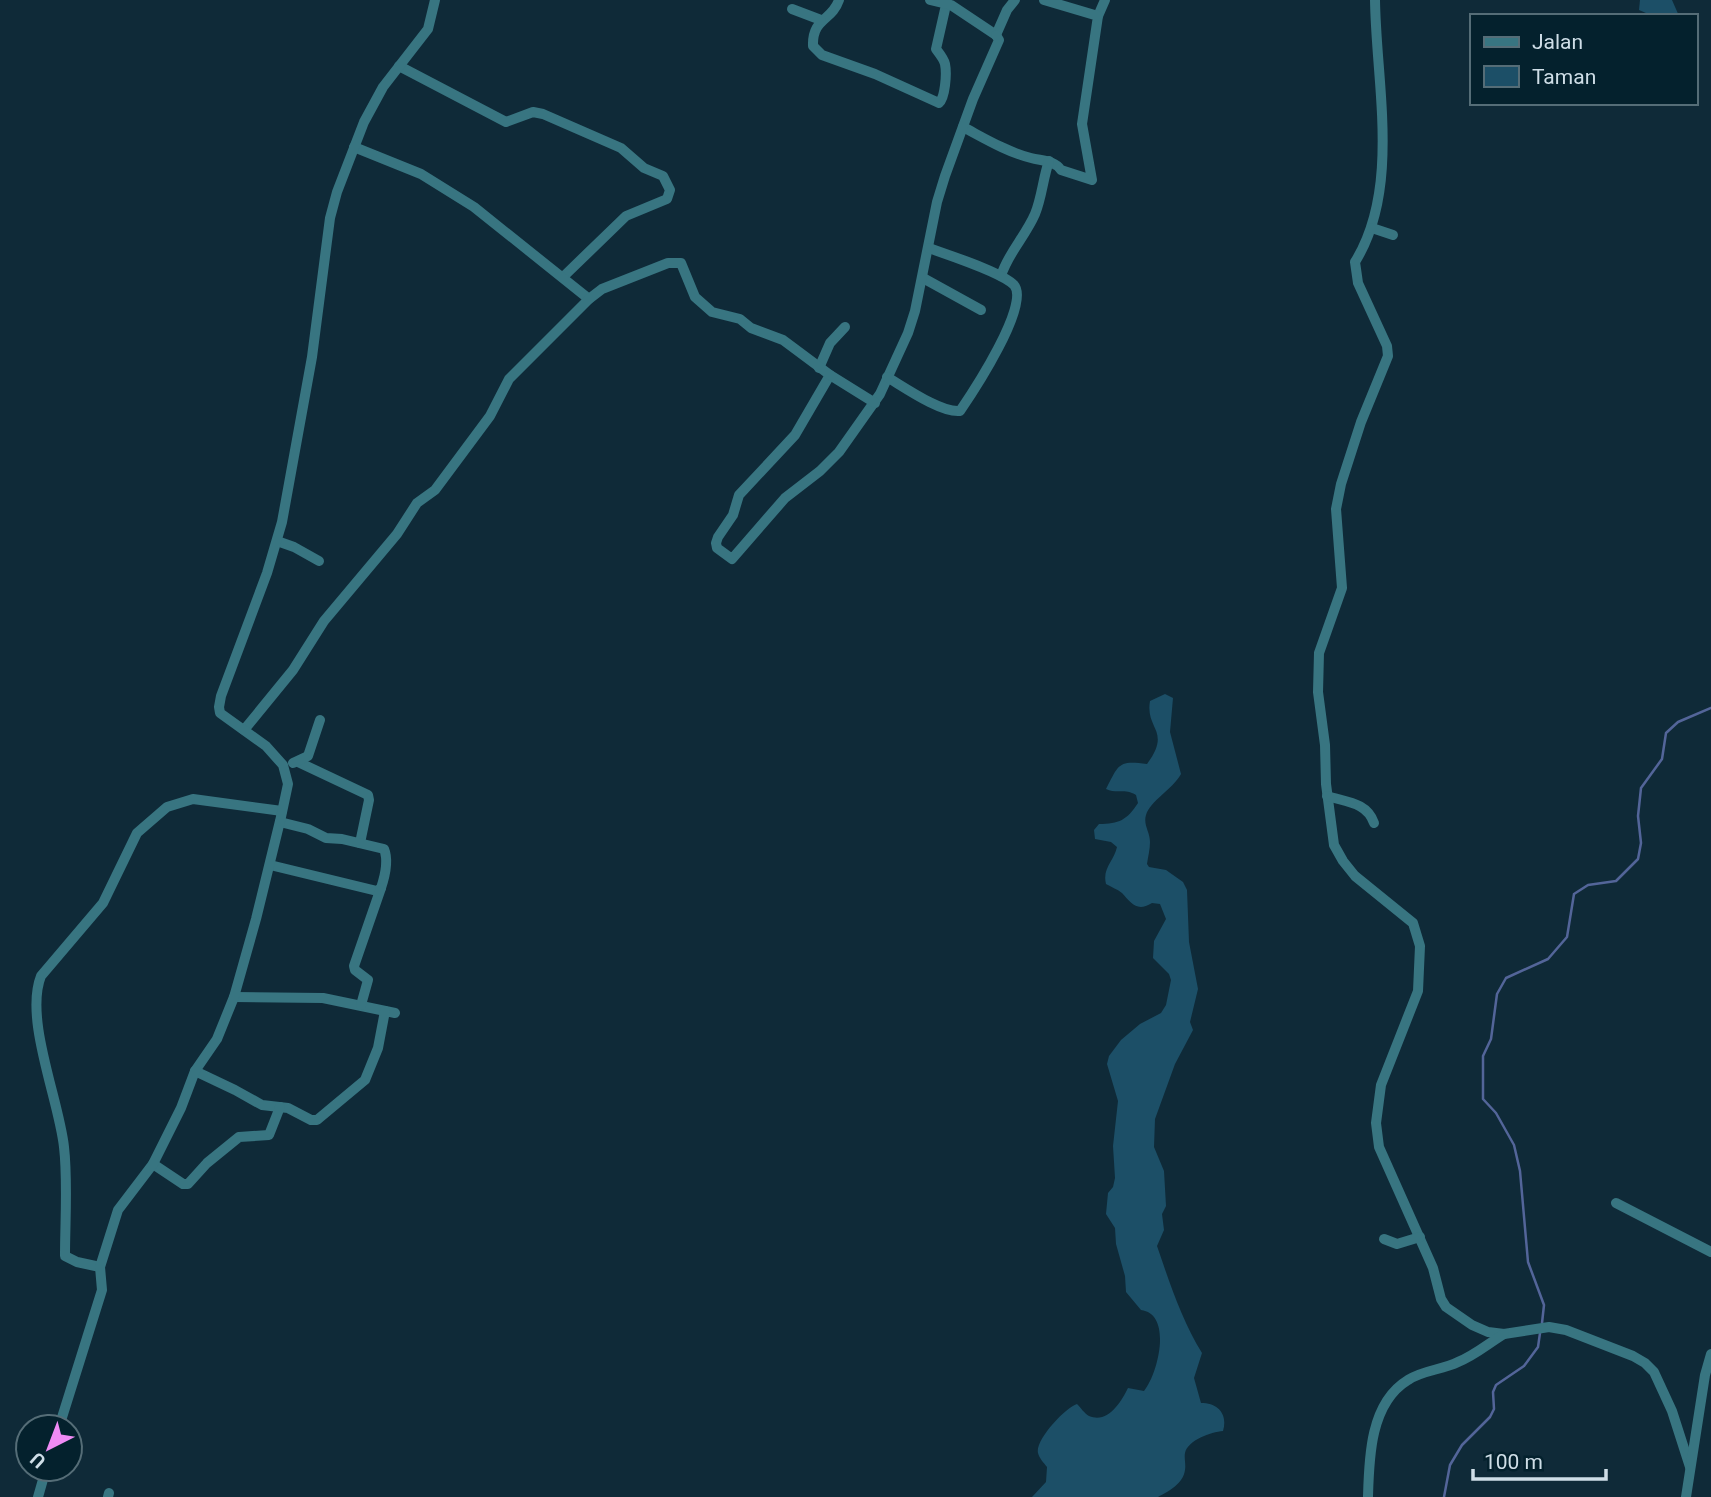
<svg xmlns="http://www.w3.org/2000/svg" width="1711" height="1497" viewBox="0 0 1711 1497" font-family="Roboto,sans-serif">
<rect width="100%" height="100%" fill="#0f2a38"/>
<g fill="#1c4f67">
<polygon points="1640,0 1672,0 1679,16 1653,16 1639,10"/>
<path d="M1165,694l8,4 -3,34 11,42c-9,16 -31,27 -35,41 -3,10 4,17 4,27 0,7 -2,15 -3,22l2,3 17,3 17,12 4,8 2,52 9,47 -8,33 3,8 -18,34 -20,55 -1,28 10,24 2,35 -4,8 2,16 -7,16c12,35 25,75 45,107l-8,25 7,25c17,0 27,11 22,28 -12,1 -35,9 -38,22 -1,5 1,11 0,17 -2,14 -16,21 -27,27h-126l14,-15 1,-15c-3,-4 -8,-9 -9,-14 -3,-13 27,-45 39,-49 3,3 8,10 12,12 19,8 32,-14 39,-28l16,3c14,-17 29,-77 -3,-81l-15,-18 -1,-16 -9,-32 -1,-16 -9,-14 2,-21 5,-6 2,-9 -2,-32 5,-45 -11,-37 2,-8 12,-16 19,-16 21,-11 5,-8 5,-25 -2,-6 -16,-16 1,-17 12,-22 -6,-15 -8,-1c-15,9 -20,1 -30,-10 -5,-4 -11,-6 -16,-9 -4,-16 8,-23 11,-37l-6,-5 -16,-3 -1,-9 5,-6c20,0 28,-4 39,-21l-2,-8c-11,-7 -20,-1 -30,-6 13,-25 12,-29 41,-25 25,-34 -2,-34 3,-63z"/>
</g>
<g fill="none" stroke-linecap="round" stroke-linejoin="round">
<g stroke="#536599" stroke-width="2.5">
<polyline points="1542,1323 1544,1305 1528,1262 1520,1171 1514,1145 1496,1113 1483,1099 1483,1056 1491,1039 1497,994 1506,978 1548,959 1567,937 1574,894 1588,885 1616,881 1638,859 1641,843 1638,816 1641,788 1662,759 1666,733 1678,722 1711,708"/>
<polyline points="1444,1497 1450,1465 1462,1445 1490,1417 1494,1409 1493,1392 1496,1385 1524,1366 1538,1347 1540,1333"/>
</g>
<g stroke="#387581" stroke-width="10">
<path d="M839,0c-7,21 -27,18 -26,46l9,9 53,19 64,29c6,-5 8,-29 6,-39 -1,-5 -6,-11 -9,-15l10,-44"/>
<polyline points="930,0 951,5 996,35 1007,10 1015,0"/>
<path d="M1375,0c1,83 26,188 -20,262l3,21 29,63 1,10 -27,66 -20,62 -5,25 6,79 -23,65 -1,39 7,53 1,39 8,61 9,16 12,15 58,47 7,23 -2,45 -37,94 -5,38 3,24 54,121 8,31 5,8 26,18 16,7 16,2 45,-7 17,3 67,26 12,7 9,9 18,39 18,56"/>
<polyline points="792,9 821,20"/>
<polyline points="1098,16 1105,0"/>
<polyline points="399,66 506,122 533,112 543,114 621,148 644,168 663,176 670,190 667,199 626,216 563,277"/>
<path d="M963,127c21,11 44,25 68,31 11,3 23,2 30,12l31,10 -10,-56 16,-108 -54,-16"/>
<polyline points="354,147 421,174 474,207 589,299"/>
<polyline points="1372,228 1393,235"/>
<path d="M1001,276c7,-23 24,-39 34,-62 7,-17 8,-36 14,-53"/>
<polyline points="923,278 981,310"/>
<polyline points="819,368 830,343 845,327"/>
<polyline points="830,375 795,435 739,495 733,515 718,537 716,543 717,548 732,559 785,498 820,471 839,452 880,394 908,333 915,311 937,202 945,176 973,99 999,40 996,35"/>
<path d="M887,377c17,10 54,36 73,34 13,-19 71,-107 54,-126 -12,-13 -66,-30 -85,-37"/>
<polyline points="277,541 294,547 319,561"/>
<polyline points="244,730 293,670 324,621 397,534 417,503 435,490 490,416 509,379 589,299 602,289 668,263 681,263 695,297 712,312 740,319 751,328 783,340 830,375 875,403"/>
<polyline points="298,762 368,795 369,800 360,843"/>
<polyline points="293,763 308,756 320,720"/>
<path d="M1327,796c19,6 40,6 47,27"/>
<path d="M270,865l107,26 4,-3c4,-12 8,-27 3,-39l-42,-10 -16,-1 -18,-9 -28,-7"/>
<polyline points="234,997 323,998 395,1013"/>
<polyline points="361,1005 368,980 355,970 354,966 381,888"/>
<polyline points="195,1071 235,1090 262,1105 288,1108 311,1120 317,1120 365,1080 378,1048 385,1011"/>
<polyline points="153,1164 183,1184 188,1184 207,1163 239,1137 269,1135 280,1107"/>
<polyline points="1616,1203 1711,1252"/>
<polyline points="1384,1239 1397,1244 1420,1237"/>
<path d="M100,1267l-23,-5 -12,-6c0,-36 3,-74 -1,-109 -5,-47 -40,-128 -23,-171l62,-73 34,-70 30,-26 26,-8 89,12"/>
<polyline points="59,1427 102,1290 100,1267 118,1210 153,1164 181,1108 195,1071 217,1039 234,997 256,919 281,817 288,784 283,765 266,746 220,713 219,707 221,696 267,573 282,522 312,357 330,218 337,192 364,122 383,87 428,29 435,0"/>
<polyline points="38,1497 46,1469"/>
<polyline points="108,1497 109,1493"/>
<path d="M1368,1497c1,-39 2,-94 40,-117 15,-10 34,-10 50,-18 16,-6 31,-19 46,-28"/>
<polyline points="1686,1497 1705,1375 1711,1354"/>
</g>
</g>
<rect x="1470" y="14" width="228" height="91" fill="#04212d" stroke="#556d77" stroke-width="2"/>
<rect x="1484" y="37" width="35" height="10" fill="#387581" stroke="#556d77" stroke-width="2"/>
<text x="1532" y="49" font-size="21" fill="#cfdee7">Jalan</text>
<rect x="1484" y="66" width="35" height="21" fill="#1c4f67" stroke="#556d77" stroke-width="2"/>
<text x="1532" y="84" font-size="21" fill="#cfdee7">Taman</text>
<g transform="translate(49 1448) rotate(222)"><circle r="33" fill="#04212d" stroke="#556d77" stroke-width="2"/>
<path d="M0-5L12 26L0 18L-12 26Z" fill="#f08bf5"/>
<text y="-10" font-size="19" font-weight="bold" text-anchor="middle" fill="#cfdee7">U</text>
</g>
<path d="M1473 1469v10h133v-10" fill="none" stroke="#cfdee7" stroke-width="3.5"/>
<text x="1484" y="1469" font-size="21" fill="#cfdee7" stroke="#04212d" stroke-width="5" paint-order="stroke">100 m</text>
</svg>
